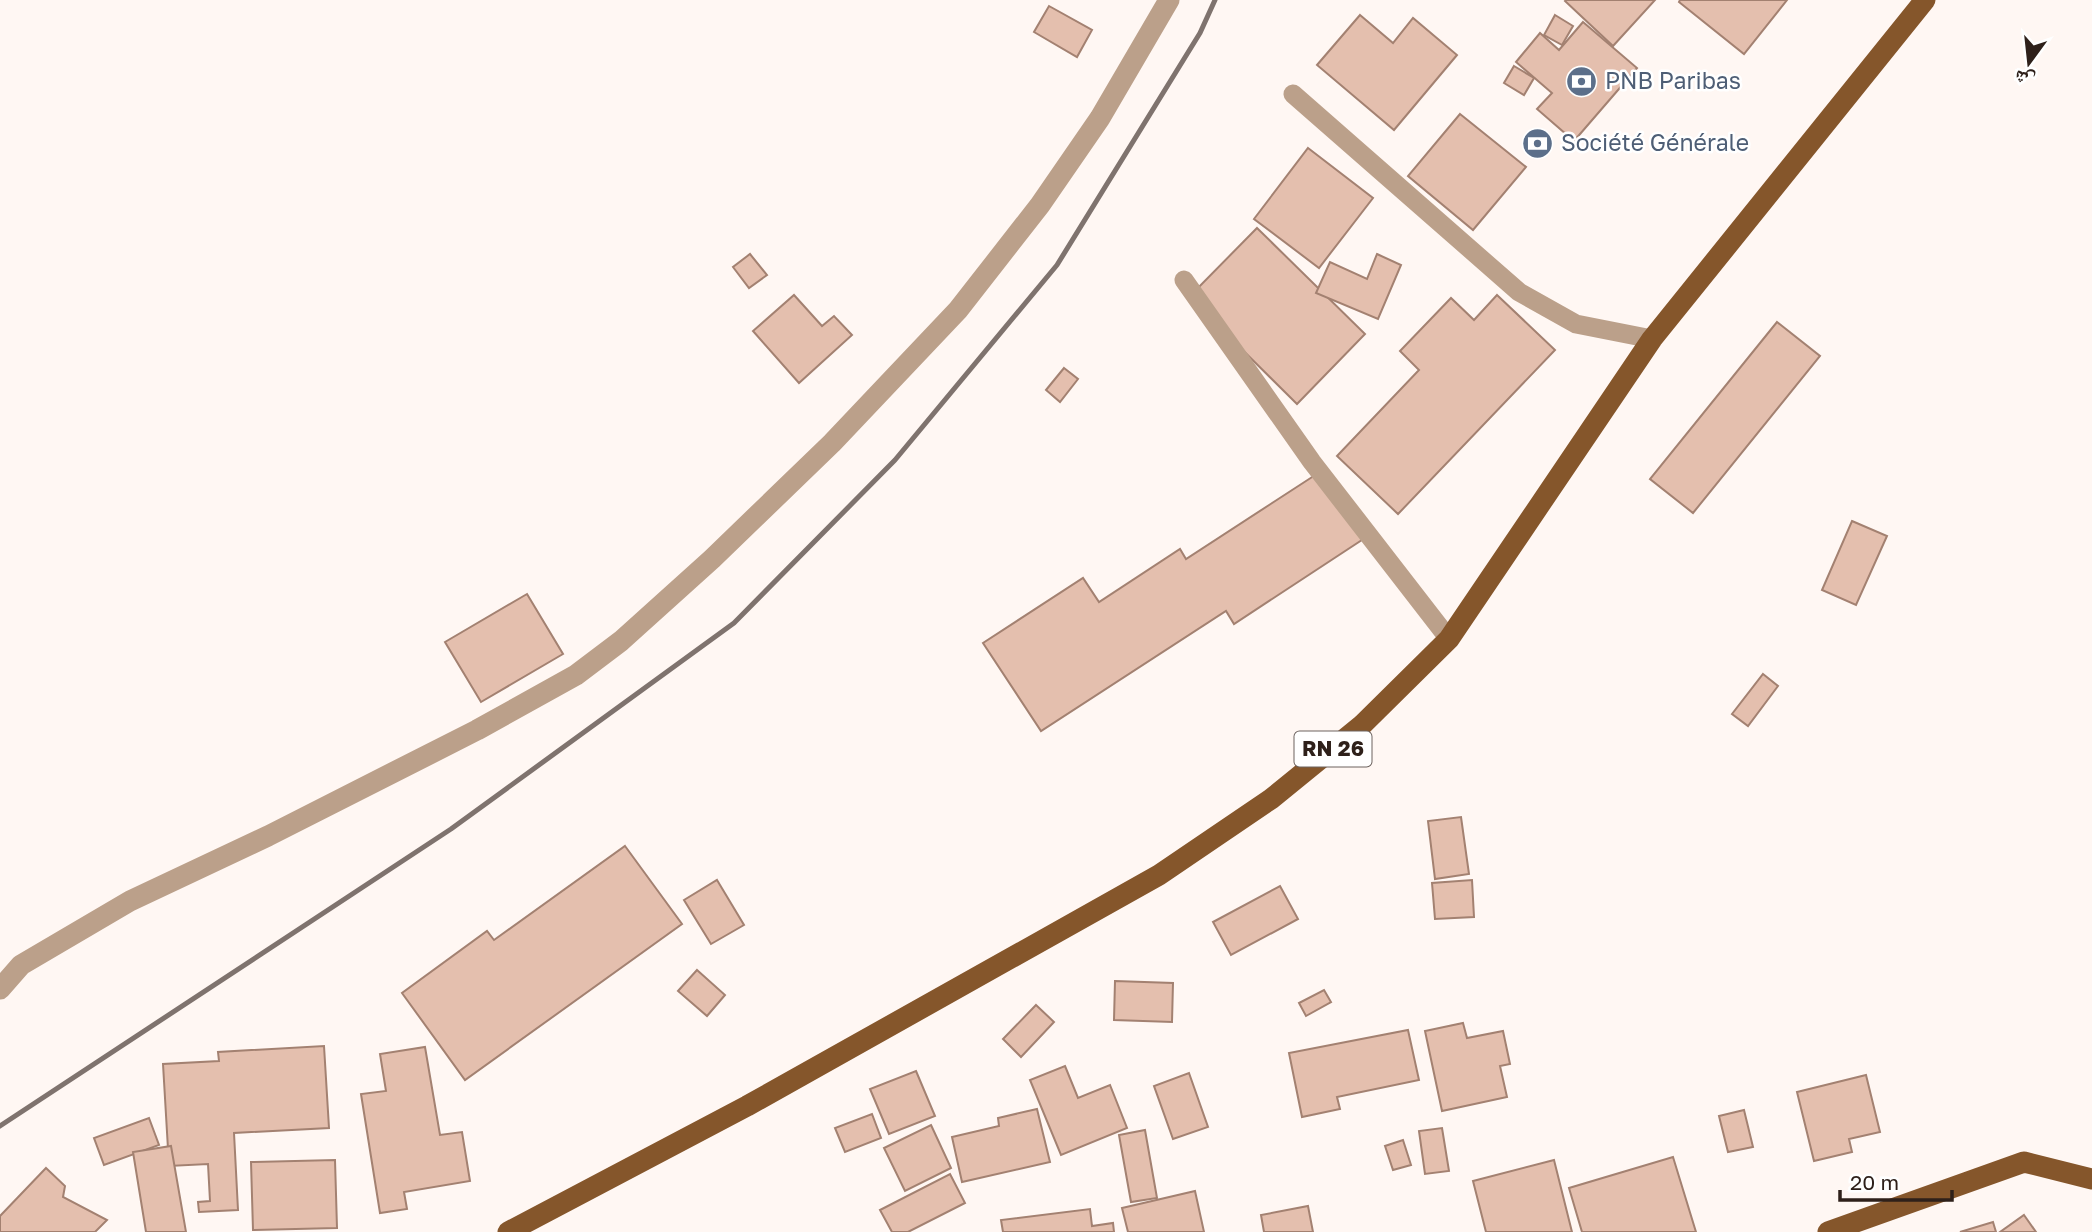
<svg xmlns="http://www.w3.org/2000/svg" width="2092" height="1232" viewBox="0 0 2092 1232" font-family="'Golos Text','Noto Naskh Arabic',sans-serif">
<rect width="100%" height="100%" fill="#fff7f3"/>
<g fill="#e4bfae" stroke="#a38171" stroke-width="2">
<polygon points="1566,0 1655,0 1613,46 1565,1"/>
<polygon points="1680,0 1787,0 1744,54 1679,2"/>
<polygon points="1049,6 1092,30 1077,57 1034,32"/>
<polygon points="1360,15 1393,43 1413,18 1457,55 1394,130 1317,65"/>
<polygon points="1555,15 1573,26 1562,45 1544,35"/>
<polygon points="1583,22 1637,68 1574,141 1537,109 1552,93 1516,62 1540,33 1559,50"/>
<polygon points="1514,66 1534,78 1524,95 1504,83"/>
<polygon points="1460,114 1526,167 1473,230 1408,176"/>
<polygon points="1308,148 1373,198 1319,268 1254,219"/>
<polygon points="1257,228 1365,334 1297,404 1189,297"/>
<polygon points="750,254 767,275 749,288 733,267"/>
<polygon points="1377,254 1401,265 1378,319 1316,293 1330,262 1367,279"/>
<polygon points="794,295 822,326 834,316 852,335 799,383 753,331"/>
<polygon points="1497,295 1555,350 1398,514 1337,456 1419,370 1400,351 1451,298 1474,320"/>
<polygon points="1777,322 1820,356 1693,513 1650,479"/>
<polygon points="1064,368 1078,379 1060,402 1046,390"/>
<polygon points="1326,468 1371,534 1234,624 1226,611 1041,731 983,643 1083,578 1099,602 1180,549 1186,559"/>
<polygon points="1852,521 1887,536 1856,605 1822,590"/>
<polygon points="527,594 563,654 481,702 445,642"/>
<polygon points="1763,674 1778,686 1748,726 1732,714"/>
<polygon points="1461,817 1469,874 1435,879 1428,821"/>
<polygon points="625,846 682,924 465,1080 402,993 487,931 494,940"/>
<polygon points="717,880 744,925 711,944 684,900"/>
<polygon points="1472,880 1474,917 1435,919 1432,883"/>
<polygon points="1280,886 1298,919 1231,955 1213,922"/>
<polygon points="697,970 725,995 707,1016 678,991"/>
<polygon points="1115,981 1173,983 1172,1022 1114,1020"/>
<polygon points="1324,990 1331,1002 1306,1016 1299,1003"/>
<polygon points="1036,1005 1054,1022 1021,1057 1003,1039"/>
<polygon points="1463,1023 1467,1038 1503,1031 1510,1064 1500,1066 1507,1097 1442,1111 1425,1031"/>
<polygon points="1408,1030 1419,1080 1337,1097 1340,1109 1302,1117 1289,1053"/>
<polygon points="324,1046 329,1128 234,1133 238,1210 199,1212 198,1202 210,1201 208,1164 169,1166 163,1064 219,1061 218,1052"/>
<polygon points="425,1047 440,1135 462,1132 470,1181 404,1192 407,1209 380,1213 361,1094 386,1091 380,1054"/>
<polygon points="1065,1066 1078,1098 1110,1085 1127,1128 1061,1155 1030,1080"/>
<polygon points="916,1071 935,1116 889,1134 870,1089"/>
<polygon points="1189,1073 1208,1127 1173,1139 1154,1086"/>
<polygon points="1866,1075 1880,1132 1849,1139 1852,1152 1814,1161 1797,1092"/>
<polygon points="1037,1109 1050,1162 962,1182 952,1137 999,1126 998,1118"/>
<polygon points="1744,1110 1753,1147 1728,1152 1719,1116"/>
<polygon points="872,1114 881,1138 845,1152 835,1128"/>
<polygon points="149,1118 159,1145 104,1165 94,1138"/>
<polygon points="931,1125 951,1168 905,1191 884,1148"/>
<polygon points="1442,1128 1449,1171 1425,1174 1419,1131"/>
<polygon points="1145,1130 1157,1198 1131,1202 1119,1135"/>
<polygon points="1403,1140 1411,1165 1393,1170 1385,1146"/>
<polygon points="171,1146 186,1232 146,1232 133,1152"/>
<polygon points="1673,1157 1696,1232 1582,1232 1569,1188"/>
<polygon points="335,1160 337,1228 253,1230 251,1162"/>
<polygon points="1554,1160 1572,1232 1486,1232 1473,1181"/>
<polygon points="46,1168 65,1186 63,1197 107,1220 95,1232 0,1232 0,1216"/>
<polygon points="950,1174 965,1203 908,1232 892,1232 880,1210"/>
<polygon points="1195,1191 1204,1232 1128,1232 1122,1208"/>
<polygon points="1308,1206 1313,1232 1264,1232 1261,1215"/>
<polygon points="1090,1209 1092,1226 1113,1223 1114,1232 1003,1232 1001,1220"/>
<polygon points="2024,1215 2036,1232 2000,1232"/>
<polygon points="1993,1222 1996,1232 1960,1232"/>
</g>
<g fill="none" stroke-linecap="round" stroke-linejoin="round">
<g stroke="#bba08a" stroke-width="19">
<polyline points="1293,94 1519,292 1576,324 1652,339"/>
<polyline points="1184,280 1312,462 1449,639"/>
</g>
<polyline stroke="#bba08a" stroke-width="21" points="0,989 21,965 130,901 268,836 477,730 576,675 621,641 712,559 832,443 958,310 1040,205 1100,118 1169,0"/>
<g stroke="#85562b" stroke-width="21">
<polyline points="508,1232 747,1106 1159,875 1271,799 1362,725 1449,639 1652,339 1925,0"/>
<polyline points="1828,1232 2024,1162 2092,1179"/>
</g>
<polyline stroke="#7f736e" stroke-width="5" points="0,1126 451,829 734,623 895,460 1057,265 1200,33 1215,0"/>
</g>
<defs>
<symbol id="bank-disc" viewBox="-11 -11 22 22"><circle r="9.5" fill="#5c6f8a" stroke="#fff"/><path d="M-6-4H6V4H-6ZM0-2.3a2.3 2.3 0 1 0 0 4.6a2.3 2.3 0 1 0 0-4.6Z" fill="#fff"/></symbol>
</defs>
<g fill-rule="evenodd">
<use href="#bank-disc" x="1564" y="64" width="35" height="35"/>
<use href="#bank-disc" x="1520" y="126" width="35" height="35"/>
</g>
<g text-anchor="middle" stroke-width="5" stroke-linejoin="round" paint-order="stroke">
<rect fill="#fff" stroke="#6d635f" stroke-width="2" x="1294.5" y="731.5" width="77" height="35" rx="5"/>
<g font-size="21" font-weight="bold" fill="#2e201a">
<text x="1333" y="756">RN 26</text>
</g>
<g font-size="23" fill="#4e5e75" stroke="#fff" text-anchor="start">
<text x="1605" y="89">PNB Paribas</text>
<text x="1561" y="151">Société Générale</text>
</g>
</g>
<g transform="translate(2029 63) rotate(195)" stroke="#ffffff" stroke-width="5" paint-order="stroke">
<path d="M0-5L12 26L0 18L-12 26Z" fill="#2e201a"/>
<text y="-10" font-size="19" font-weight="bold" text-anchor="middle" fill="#2e201a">ش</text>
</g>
<path d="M1840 1190v10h112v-10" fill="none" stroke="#2e201a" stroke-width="3.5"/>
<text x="1850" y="1190" font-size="21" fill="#2e201a" stroke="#ffffff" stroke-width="5" paint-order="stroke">20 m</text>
</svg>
